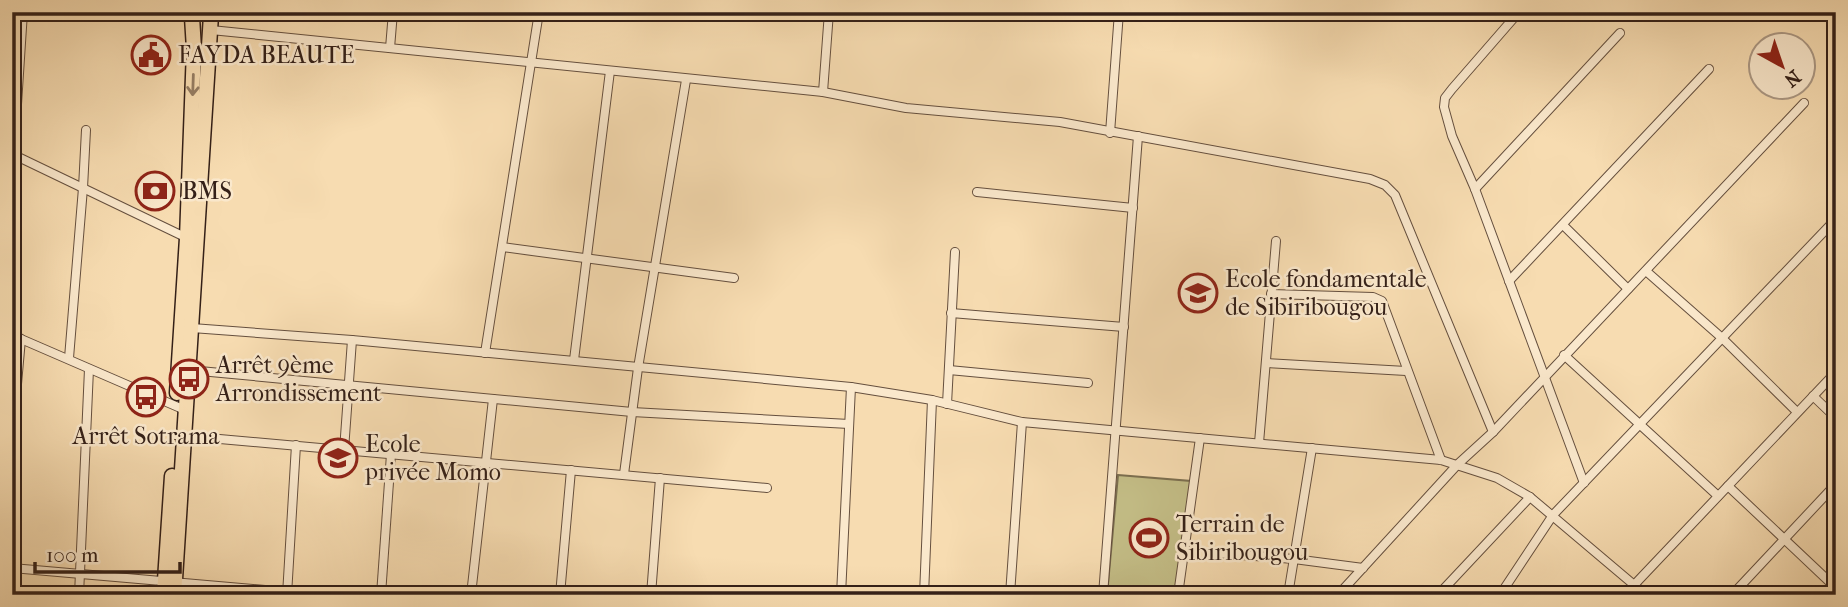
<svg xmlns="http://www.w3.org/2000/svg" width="1848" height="607" viewBox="0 0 1848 607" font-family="'IM FELL French Canon',serif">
<rect width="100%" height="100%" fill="#f7dcb1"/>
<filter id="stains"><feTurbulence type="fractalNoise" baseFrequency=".00286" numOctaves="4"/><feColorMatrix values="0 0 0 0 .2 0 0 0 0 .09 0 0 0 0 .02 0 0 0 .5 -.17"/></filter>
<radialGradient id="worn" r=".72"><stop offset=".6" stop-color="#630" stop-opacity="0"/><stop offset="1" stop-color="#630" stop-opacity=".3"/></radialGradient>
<polygon fill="#c4be87" stroke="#7c6f50" stroke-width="2" points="1118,475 1191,481 1181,595 1107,595"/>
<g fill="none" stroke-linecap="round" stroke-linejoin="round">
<defs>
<g id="street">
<polyline points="1519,12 1452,89 1445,98 1444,107 1452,136 1475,189 1584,483"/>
<polyline points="211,30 823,92 906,108 1060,122 1370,179 1385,185 1395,195 1493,432"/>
<polyline points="390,48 393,12"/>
<polyline points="823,92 829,12"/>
<polyline points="1110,133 1119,12"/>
<polyline points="12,154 187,238"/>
<polyline points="12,181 23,12"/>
<polyline points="1475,189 1620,33"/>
<polyline points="977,192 1133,208"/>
<polyline points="1563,225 1628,289"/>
<polyline points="502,247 734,278"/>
<polyline points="1646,271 1722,338 1797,412"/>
<polyline points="1509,281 1709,69"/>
<polyline points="1271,294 1373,297 1382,301 1441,460"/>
<polyline points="951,313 1124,327"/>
<polyline points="192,328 352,340 851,387 932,400 1022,422 1441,460 1497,478 1530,497 1646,595"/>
<polyline points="12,333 21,339 185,410"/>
<polyline points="485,353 539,12"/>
<polyline points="1564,355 1718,496"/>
<polyline points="69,358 83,188 86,130"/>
<polyline points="574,360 610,71"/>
<polyline points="1266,363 1406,371"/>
<polyline points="189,370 632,412 849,424"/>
<polyline points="949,370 1088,383"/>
<polyline points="1813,396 1836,418"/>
<polyline points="947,404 955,252"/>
<polyline points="175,435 767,488"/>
<polyline points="12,440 21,339"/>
<polyline points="1259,443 1276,241"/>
<polyline points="344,450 352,340"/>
<polyline points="624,474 638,368 686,80"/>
<polyline points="1728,486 1836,588"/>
<polyline points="1214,553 1294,559 1363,568"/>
<polyline points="12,568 323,595"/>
<polyline points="1635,584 1836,372"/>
<polyline points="79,595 89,369"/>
<polyline points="287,595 296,445"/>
<polyline points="381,595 391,454"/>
<polyline points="471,595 493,399"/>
<polyline points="560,595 571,470"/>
<polyline points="651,595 660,478"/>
<polyline points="841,595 851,387"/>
<polyline points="924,595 932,400"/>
<polyline points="1010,595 1022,422"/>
<polyline points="1103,595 1138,136"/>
<polyline points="1178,595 1200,438"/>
<polyline points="1288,595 1312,448"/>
<polyline points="1338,595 1458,464 1493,432 1804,103"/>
<polyline points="1438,595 1530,497"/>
<polyline points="1500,595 1553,515 1836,219"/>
<polyline points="1732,595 1836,484"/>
</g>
<g id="highway">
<polyline points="177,393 187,238 194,49 192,17"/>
<polyline points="164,595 172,476"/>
<polyline points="174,595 211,15"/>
</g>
</defs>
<use href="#street" stroke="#654f3e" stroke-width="10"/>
<use href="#highway" stroke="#342018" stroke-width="17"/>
<use href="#street" stroke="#fae8cc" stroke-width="8"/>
<use href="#highway" stroke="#f7dcb1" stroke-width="14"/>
</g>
<defs><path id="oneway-shaft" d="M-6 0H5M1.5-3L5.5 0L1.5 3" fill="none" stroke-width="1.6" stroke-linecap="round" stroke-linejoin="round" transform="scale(1.75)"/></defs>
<use stroke="#967e64" href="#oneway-shaft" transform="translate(193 85) rotate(92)"/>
<defs>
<symbol id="civic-ring" viewBox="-11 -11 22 22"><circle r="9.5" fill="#fae8cc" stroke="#8f2418" stroke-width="1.5"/><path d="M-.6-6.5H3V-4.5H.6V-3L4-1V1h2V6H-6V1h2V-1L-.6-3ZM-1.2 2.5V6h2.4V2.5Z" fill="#8f2418"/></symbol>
<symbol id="bank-ring" viewBox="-11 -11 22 22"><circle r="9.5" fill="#fae8cc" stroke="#8f2418" stroke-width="1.5"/><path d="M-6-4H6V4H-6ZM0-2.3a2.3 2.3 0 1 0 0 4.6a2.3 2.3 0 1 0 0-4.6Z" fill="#8f2418"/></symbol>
<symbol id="school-ring" viewBox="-11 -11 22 22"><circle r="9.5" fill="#fae8cc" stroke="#8f2418" stroke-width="1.5"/><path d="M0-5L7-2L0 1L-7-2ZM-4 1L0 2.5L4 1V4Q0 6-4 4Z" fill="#8f2418"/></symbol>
<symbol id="bus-ring" viewBox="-11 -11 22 22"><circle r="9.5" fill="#fae8cc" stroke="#8f2418" stroke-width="1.5"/><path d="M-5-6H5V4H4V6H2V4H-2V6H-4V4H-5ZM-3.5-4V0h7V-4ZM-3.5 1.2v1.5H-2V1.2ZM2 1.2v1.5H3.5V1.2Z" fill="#8f2418"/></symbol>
<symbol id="stadium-ring" viewBox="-11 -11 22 22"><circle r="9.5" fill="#fae8cc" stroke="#8f2418" stroke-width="1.5"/><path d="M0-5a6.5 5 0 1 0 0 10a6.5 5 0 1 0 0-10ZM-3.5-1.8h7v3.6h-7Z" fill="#8f2418"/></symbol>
</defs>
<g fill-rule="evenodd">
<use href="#civic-ring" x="129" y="33" width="44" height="44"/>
<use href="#bank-ring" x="133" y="169" width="44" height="44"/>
<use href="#school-ring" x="1176" y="271" width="44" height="44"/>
<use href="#bus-ring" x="167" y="357" width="44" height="44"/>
<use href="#bus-ring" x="124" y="375" width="44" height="44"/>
<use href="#school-ring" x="316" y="436" width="44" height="44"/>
<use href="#stadium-ring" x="1127" y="516" width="44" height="44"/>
</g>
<g text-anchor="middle" stroke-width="5" stroke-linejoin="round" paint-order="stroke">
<g font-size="24" fill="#342018" stroke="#fae8cc" text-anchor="start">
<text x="178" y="63">FAYDA BEAUTE</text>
<text x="182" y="199">BMS</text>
<text x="1225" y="287">Ecole fondamentale<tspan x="1225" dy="28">de Sibiribougou</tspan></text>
<text x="216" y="373">Arrêt 9ème<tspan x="216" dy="28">Arrondissement</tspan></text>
<text x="146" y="444" text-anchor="middle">Arrêt Sotrama</text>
<text x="365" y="452">Ecole<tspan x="365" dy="28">privée Momo</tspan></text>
<text x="1176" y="532">Terrain de<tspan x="1176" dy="28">Sibiribougou</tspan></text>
</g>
</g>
<rect width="1848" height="607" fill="none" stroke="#f7dcb1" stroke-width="42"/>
<rect x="14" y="14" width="1820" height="579" fill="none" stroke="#342018" stroke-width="3.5"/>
<rect x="21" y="21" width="1806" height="565" fill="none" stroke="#342018" stroke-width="2"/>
<g transform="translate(1782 66) rotate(140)"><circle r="33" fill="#fae8cc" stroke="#ab9884" stroke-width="2"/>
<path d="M0-5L12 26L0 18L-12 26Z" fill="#8f2418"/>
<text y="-10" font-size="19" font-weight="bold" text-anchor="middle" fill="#342018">N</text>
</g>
<path d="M35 562v10h145v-10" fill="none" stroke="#342018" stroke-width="3.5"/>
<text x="46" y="562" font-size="21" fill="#342018" stroke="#fae8cc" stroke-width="5" paint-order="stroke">100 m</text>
<rect width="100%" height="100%" filter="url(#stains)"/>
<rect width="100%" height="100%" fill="url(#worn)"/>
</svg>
